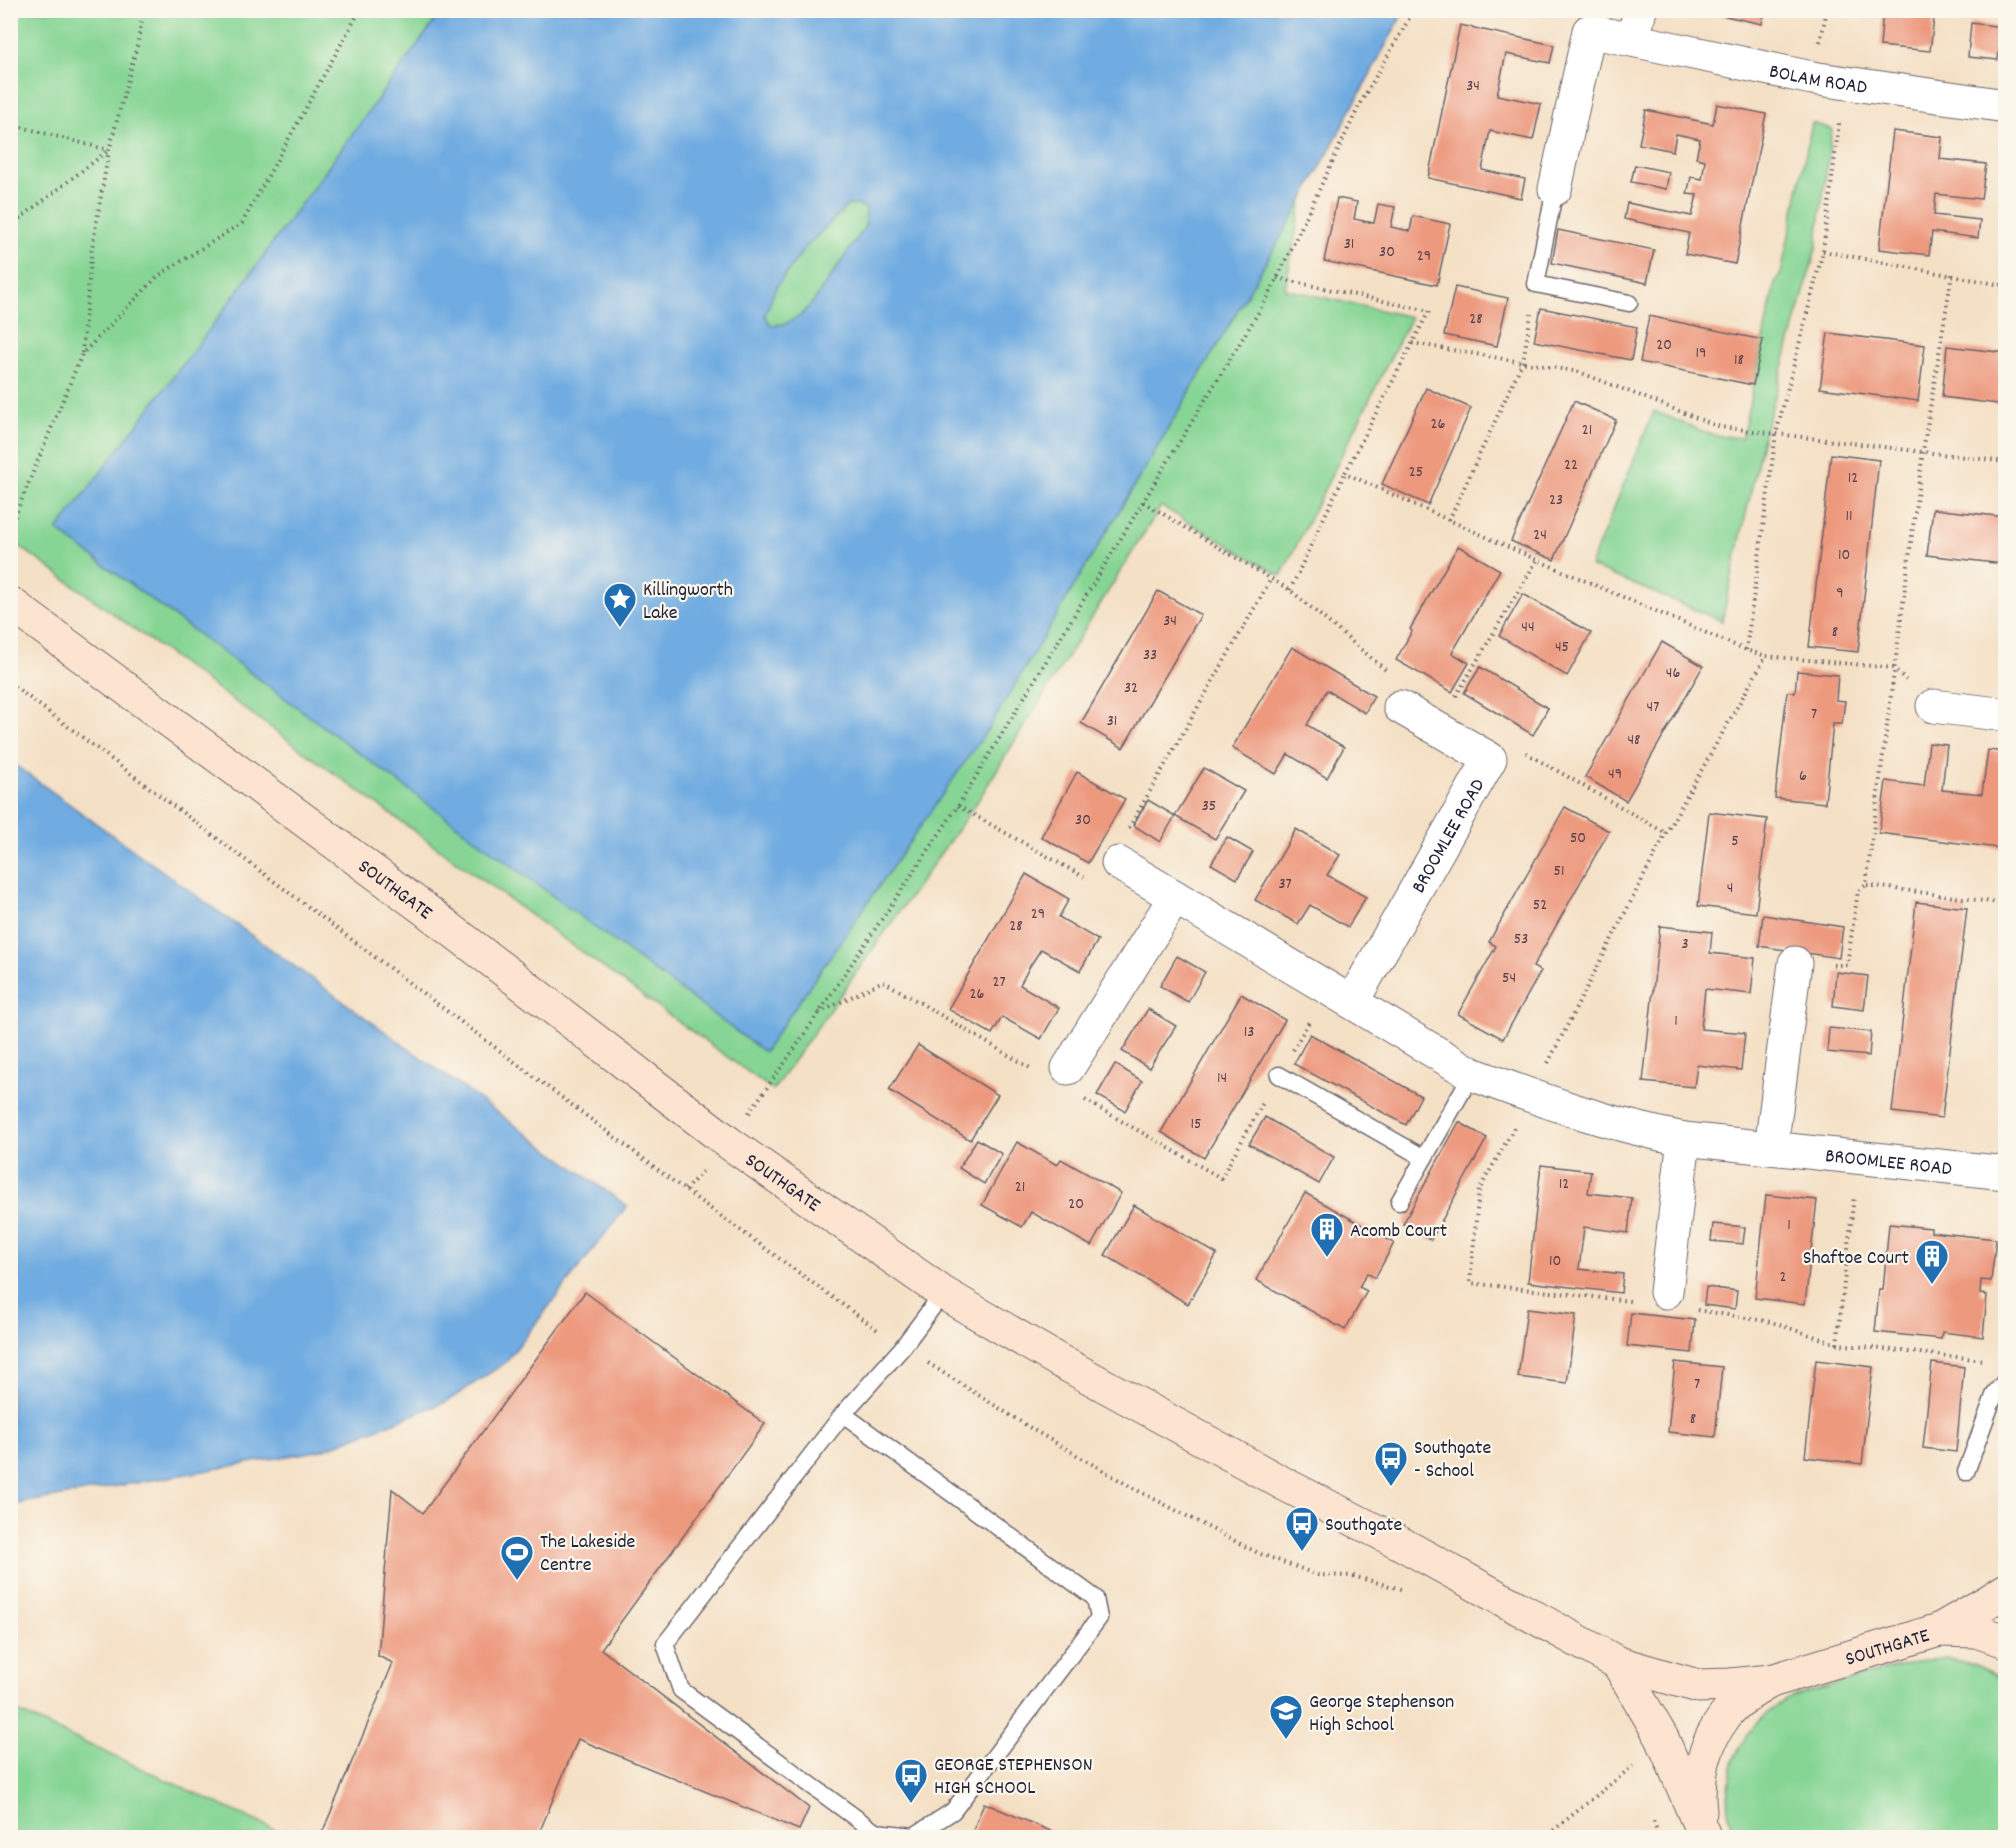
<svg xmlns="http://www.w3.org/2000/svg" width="2016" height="1848" viewBox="0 0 2016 1848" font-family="Dekko,sans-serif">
<rect width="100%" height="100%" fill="#fbf7ec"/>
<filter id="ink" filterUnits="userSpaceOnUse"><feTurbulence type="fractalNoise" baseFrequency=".0167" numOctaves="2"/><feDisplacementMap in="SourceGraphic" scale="12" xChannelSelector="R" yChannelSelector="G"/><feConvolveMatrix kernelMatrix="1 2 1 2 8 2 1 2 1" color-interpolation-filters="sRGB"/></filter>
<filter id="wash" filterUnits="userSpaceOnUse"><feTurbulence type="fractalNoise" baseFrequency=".008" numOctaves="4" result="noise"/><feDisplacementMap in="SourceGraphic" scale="24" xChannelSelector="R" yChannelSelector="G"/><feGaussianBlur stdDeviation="1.35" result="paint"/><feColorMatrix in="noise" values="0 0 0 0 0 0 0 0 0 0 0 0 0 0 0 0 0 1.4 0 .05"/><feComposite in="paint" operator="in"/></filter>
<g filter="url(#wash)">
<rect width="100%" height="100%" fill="#f4e0c5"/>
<g fill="#86d594" stroke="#547c68" stroke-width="1.5">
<polygon points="11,11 1404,11 1302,201 1285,289 1411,317 1281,576 1161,506 977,802 773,1090 11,540"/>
<polygon points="1812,123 1832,129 1816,249 1762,442 1722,621 1590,566 1654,411 1712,435 1742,438 1775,283 1781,274"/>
<polygon points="1949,1659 1977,1665 2005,1681 2005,1837 1736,1837 1729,1816 1728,1787 1734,1759 1747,1734 1767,1713 1791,1697 1921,1660"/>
<polygon points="11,1709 291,1837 11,1837"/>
</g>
<g fill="#70abe1" stroke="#49668e" stroke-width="1.5" fill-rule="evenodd">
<path d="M442,11h962l-102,190 -154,262 -158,263 -226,326 -707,-522 152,-200zM848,205h9l9,4 -1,18 -52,75 -13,14 -15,8 -14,1 -6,-9 11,-29 30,-40z"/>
<polygon points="11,762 627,1206 505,1363 446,1402 322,1450 22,1503 11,1507"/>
</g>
<g id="blocks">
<g fill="#ed997e">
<polygon points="1713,10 1764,10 1762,24 1712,13"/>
<polygon points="1883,10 1935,10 1930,51 1880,46"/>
<polygon points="1971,23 2002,27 1998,60 1968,57"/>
<polygon points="1460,25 1554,45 1550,63 1506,54 1497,95 1541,104 1533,140 1490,131 1482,170 1525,179 1521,198 1428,178"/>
<polygon points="1717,104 1766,114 1735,264 1685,254 1689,233 1624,219 1627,203 1692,216 1697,195 1687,194 1691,177 1702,179 1705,160 1696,158 1700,139 1676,134 1673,151 1639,144 1646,110 1713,124"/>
<polygon points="1893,131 1942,137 1940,159 1986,164 1981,199 1936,194 1934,215 1980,220 1978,238 1932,232 1929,255 1879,249"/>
<polygon points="1635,165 1669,172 1666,189 1631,182"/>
<polygon points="1337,198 1357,202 1354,219 1374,223 1378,204 1395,207 1391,227 1410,231 1413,216 1450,224 1437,285 1324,261"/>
<polygon points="1558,230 1654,250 1647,283 1552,263"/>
<polygon points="1455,287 1508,298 1497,346 1444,335"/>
<polygon points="1541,308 1637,327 1631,360 1534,341"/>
<polygon points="1649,316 1763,340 1753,385 1640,362"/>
<polygon points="1828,333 1925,345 1918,401 1820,388"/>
<polygon points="1947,346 2006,353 2006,405 1942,397"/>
<polygon points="1426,388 1471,408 1428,505 1382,484"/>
<polygon points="1574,401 1616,420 1554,560 1511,541"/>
<polygon points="1831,454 1879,460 1858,652 1809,647"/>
<polygon points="1933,509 2006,517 2003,564 1927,555"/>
<polygon points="1458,546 1500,570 1452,653 1469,663 1452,692 1396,660 1412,631 1410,629"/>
<polygon points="1158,591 1201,615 1123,748 1081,723"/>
<polygon points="1523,594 1591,633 1567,676 1499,636"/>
<polygon points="1662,642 1703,666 1626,801 1585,777"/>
<polygon points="1292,647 1374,696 1365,713 1327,690 1307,725 1344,747 1327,778 1288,754 1276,774 1232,748"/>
<polygon points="1480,667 1548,708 1533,735 1464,693"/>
<polygon points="1797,671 1838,675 1836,700 1845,701 1842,724 1833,724 1825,803 1775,798 1787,692 1795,693"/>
<polygon points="1929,743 1947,745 1942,790 1982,794 1988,750 2006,752 2006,849 1879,833 1886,781 1924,786"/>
<polygon points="1204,768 1244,791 1215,839 1175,816 1160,842 1133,825 1148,800 1175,816"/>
<polygon points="1077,772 1125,799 1088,863 1041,837"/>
<polygon points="1565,807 1609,831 1533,967 1541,971 1503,1039 1458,1014 1496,946 1489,942"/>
<polygon points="1709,812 1767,819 1756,913 1698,906"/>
<polygon points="1296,829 1340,855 1327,875 1366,897 1348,927 1310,905 1298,924 1255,900"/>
<polygon points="1227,837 1253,852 1237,879 1211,864"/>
<polygon points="1026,874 1069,899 1059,917 1098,940 1080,971 1041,949 1030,966 1020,985 1059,1008 1041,1039 1002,1017 992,1034 948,1009"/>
<polygon points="1916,902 1967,908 1942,1118 1892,1112"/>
<polygon points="1763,915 1843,927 1839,958 1759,946"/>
<polygon points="1660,926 1712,932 1710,953 1755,958 1751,994 1705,989 1701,1029 1745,1033 1741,1070 1697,1065 1694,1087 1643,1082"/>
<polygon points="1177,956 1205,972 1188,1002 1160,986"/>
<polygon points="1836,972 1868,976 1864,1010 1833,1006"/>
<polygon points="1241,994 1285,1020 1204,1158 1161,1132"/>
<polygon points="1148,1009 1176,1026 1149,1068 1122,1051"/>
<polygon points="1829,1028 1871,1032 1869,1056 1827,1052"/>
<polygon points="1310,1034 1421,1096 1406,1125 1294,1064"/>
<polygon points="918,1045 998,1095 970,1140 889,1090"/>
<polygon points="1115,1064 1142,1081 1125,1111 1097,1095"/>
<polygon points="1265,1117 1334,1157 1319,1184 1249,1144"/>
<polygon points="1459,1122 1487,1138 1431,1240 1403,1224"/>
<polygon points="977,1139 1002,1154 984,1184 959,1168"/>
<polygon points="1017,1142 1057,1165 1061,1159 1121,1193 1091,1246 1031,1212 1022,1227 982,1205"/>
<polygon points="1541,1165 1591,1171 1588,1193 1632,1198 1628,1233 1584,1227 1579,1269 1623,1274 1621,1293 1528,1282"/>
<polygon points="1305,1193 1394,1243 1375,1278 1367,1273 1359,1287 1367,1291 1345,1330 1256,1280"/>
<polygon points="1766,1195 1817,1200 1805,1304 1755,1298"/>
<polygon points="1134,1205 1217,1254 1188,1304 1105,1255"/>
<polygon points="1713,1224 1745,1227 1743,1244 1711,1241"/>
<polygon points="1889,1224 1931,1228 1931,1232 1996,1239 1991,1281 1981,1280 1980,1294 1987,1295 1983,1337 1942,1332 1941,1339 1875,1332 1879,1290 1883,1290"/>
<polygon points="1706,1287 1737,1291 1735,1309 1704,1305"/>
<polygon points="585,1292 765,1424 601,1649 809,1808 799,1830 578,1739 537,1838 320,1838 393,1663 378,1656 392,1489 423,1513"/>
<polygon points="1527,1309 1576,1315 1567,1383 1518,1377"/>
<polygon points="1631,1313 1695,1320 1692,1353 1627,1346"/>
<polygon points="1816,1360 1873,1367 1862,1464 1805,1457"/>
<polygon points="1675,1362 1722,1367 1715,1437 1668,1432"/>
<polygon points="1932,1363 1964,1367 1956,1452 1923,1448"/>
<polygon points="2004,1448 2006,1448 2006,1479 2001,1478"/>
<polygon points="984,1803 1065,1837 1065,1838 970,1838"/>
</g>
</g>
</g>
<g filter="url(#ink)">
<use href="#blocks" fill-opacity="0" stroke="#6c646b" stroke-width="1.5"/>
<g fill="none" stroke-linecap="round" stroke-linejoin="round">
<defs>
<g id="lane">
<polyline points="1555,189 1536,284 1629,303"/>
<polyline points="1279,1075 1424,1158"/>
<polyline points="1399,1202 1472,1074"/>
<polyline points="843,1414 1095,1598 1099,1618 953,1811 914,1836 875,1832 681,1690 665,1644 843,1414 902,1348 943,1293"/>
<polyline points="1966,1472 1995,1393 2006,1380"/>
</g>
<g id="street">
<polyline points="1633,40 1640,10"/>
<path id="s1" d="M1555,189l34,-158 223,47 194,28"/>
<polyline points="1933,706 2006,715"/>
<path id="s2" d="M1118,863l354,211c69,26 138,51 212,65l322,34"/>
<path id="s3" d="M1352,1002l138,-243 -90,-52"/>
<polyline points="1068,1068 1175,897"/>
<polyline points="1771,1148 1795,963"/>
<polyline points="1666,1292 1684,1139"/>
</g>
<g id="secondary">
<path id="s4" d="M10,603l413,305 306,235 214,150 113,66 230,126 114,58 218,120 80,23 32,-1 41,-4 168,-51 37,1 30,10"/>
<polyline points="1939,1630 1989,1601 2006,1590"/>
<polyline points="1618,1663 1662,1738 1705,1838"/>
<path d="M1700,1812c-4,-33 4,-69 25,-96 11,-15 29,-25 44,-34"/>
</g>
</defs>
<use href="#lane" stroke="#6c646b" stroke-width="19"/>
<use href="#street" stroke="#6c646b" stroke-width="35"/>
<use href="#secondary" stroke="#6c646b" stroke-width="35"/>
<g stroke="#6c646b" stroke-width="4" stroke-dasharray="1.5 4.5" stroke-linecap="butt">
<polyline points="1820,42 1827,10"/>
<polyline points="10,124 108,150"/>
<polyline points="10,226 109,150"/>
<polyline points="1823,251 2006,286"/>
<polyline points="1277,278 1429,311 1345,473 1537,560 1746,650 1766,656 1894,668 1906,680"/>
<polyline points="1412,343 1579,372 1720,427 2006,462"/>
<polyline points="82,353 92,248 109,150 137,46 144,10"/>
<polyline points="1143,502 1290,590 1388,672"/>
<polyline points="1449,520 1523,361 1531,314"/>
<polyline points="10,528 82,354 158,276 242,223 360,10"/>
<polyline points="1290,590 1345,473"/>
<polyline points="1746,650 1776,434 1823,251 1839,123 1837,120"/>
<polyline points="10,683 685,1190 879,1331"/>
<polyline points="1456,696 1537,560"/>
<polyline points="1526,753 1666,833"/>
<polyline points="958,806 1084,877"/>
<polyline points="1129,828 1271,579"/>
<polyline points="1867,885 2006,904"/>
<polyline points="1833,965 1847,965 1858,891 1866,885 1923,451 1952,274"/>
<polyline points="819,1013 883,981 1032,1069"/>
<polyline points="1293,1050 1310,1020"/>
<polyline points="1548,1063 1666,833 1766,656"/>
<polyline points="1085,1100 1221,1178 1264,1101"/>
<polyline points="749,1113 795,1048 958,806 1269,295 1360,104 1414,10"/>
<polyline points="1514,1128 1479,1190 1470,1283 1630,1301"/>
<polyline points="685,1190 704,1170"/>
<polyline points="1697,1310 1771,1322 1837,1344 1984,1360"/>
<polyline points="1837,1344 1854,1196"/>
<polyline points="928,1363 1032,1429 1133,1488 1258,1553 1318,1575 1353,1576 1401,1589"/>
<polyline points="1654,1821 1659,1838"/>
<polyline points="1544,1838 1633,1766"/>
</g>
<use href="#lane" stroke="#fff" stroke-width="16"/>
<use href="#street" stroke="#fff" stroke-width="33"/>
<use href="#secondary" stroke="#fde4d1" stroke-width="33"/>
</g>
</g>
<defs>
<symbol id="sight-pin" viewBox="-11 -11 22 30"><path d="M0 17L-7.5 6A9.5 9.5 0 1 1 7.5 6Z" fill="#1f6fb2" stroke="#fbf7ec"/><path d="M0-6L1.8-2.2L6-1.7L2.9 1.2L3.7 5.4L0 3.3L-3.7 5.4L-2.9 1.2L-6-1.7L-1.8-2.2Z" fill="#fff"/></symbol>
<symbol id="building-pin" viewBox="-11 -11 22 30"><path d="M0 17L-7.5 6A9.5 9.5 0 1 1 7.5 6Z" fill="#1f6fb2" stroke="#fbf7ec"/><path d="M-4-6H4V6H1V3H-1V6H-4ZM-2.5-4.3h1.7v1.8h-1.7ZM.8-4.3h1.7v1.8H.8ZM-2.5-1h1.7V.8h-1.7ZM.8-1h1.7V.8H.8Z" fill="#fff"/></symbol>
<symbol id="bus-pin" viewBox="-11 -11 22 30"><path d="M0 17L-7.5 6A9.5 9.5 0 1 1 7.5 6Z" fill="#1f6fb2" stroke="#fbf7ec"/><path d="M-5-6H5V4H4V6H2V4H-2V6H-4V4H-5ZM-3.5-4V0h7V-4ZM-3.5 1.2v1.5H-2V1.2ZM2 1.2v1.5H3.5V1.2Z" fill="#fff"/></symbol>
<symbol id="stadium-pin" viewBox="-11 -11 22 30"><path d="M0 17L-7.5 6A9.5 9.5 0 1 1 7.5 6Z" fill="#1f6fb2" stroke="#fbf7ec"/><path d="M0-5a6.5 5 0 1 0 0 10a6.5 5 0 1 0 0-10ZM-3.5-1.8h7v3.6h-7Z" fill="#fff"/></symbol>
<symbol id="school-pin" viewBox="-11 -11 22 30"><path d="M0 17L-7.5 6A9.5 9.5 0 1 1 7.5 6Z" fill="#1f6fb2" stroke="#fbf7ec"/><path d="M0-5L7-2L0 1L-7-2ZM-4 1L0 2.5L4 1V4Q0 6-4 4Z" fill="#fff"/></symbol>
</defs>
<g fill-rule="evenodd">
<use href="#sight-pin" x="601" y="580" width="38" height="52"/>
<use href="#building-pin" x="1308" y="1210" width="38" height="52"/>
<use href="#building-pin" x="1913" y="1237" width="38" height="52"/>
<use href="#bus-pin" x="1372" y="1439" width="38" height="52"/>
<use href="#bus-pin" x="1283" y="1504" width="38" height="52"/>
<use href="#stadium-pin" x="498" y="1533" width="38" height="52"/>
<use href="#school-pin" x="1267" y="1692" width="38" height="52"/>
<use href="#bus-pin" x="892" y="1756" width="38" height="52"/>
</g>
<g text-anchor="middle" stroke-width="4.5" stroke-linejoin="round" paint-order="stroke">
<g font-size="16" fill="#55404c">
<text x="1473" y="90">34</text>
<text x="1349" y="248">31</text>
<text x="1387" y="256">30</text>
<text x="1424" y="260">29</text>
<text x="1476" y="323">28</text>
<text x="1664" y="349">20</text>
<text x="1701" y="357">19</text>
<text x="1739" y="364">18</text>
<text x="1438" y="428">26</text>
<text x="1587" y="434">21</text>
<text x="1571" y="469">22</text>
<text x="1416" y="476">25</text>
<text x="1853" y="482">12</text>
<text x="1556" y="504">23</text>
<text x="1849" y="520">11</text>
<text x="1540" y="539">24</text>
<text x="1844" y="559">10</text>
<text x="1840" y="597">9</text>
<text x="1170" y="625">34</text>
<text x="1528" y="631">44</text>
<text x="1835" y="636">8</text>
<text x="1562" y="651">45</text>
<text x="1150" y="659">33</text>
<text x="1673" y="677">46</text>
<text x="1131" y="692">32</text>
<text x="1653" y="711">47</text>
<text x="1814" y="718">7</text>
<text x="1112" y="725">31</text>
<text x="1634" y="744">48</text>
<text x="1615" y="778">49</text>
<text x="1803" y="780">6</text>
<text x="1209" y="810">35</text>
<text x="1083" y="824">30</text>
<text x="1578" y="842">50</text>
<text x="1735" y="845">5</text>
<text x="1559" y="875">51</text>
<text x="1285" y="888">37</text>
<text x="1730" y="892">4</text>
<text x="1540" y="909">52</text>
<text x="1038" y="918">29</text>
<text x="1016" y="930">28</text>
<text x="1521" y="943">53</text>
<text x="1685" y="948">3</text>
<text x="1509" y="982">54</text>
<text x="999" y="986">27</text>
<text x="977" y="998">26</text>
<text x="1676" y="1025">1</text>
<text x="1249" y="1036">13</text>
<text x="1222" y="1082">14</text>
<text x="1196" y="1128">15</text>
<text x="1564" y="1188">12</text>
<text x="1020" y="1191">21</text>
<text x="1076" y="1208">20</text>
<text x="1789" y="1229">1</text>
<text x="1555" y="1265">10</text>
<text x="1783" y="1281">2</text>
<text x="1697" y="1388">7</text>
<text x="1693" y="1423">8</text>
</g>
<g font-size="20" fill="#22223b" stroke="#fbf7ec">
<text dy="7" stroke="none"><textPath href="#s1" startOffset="396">BOLAM ROAD</textPath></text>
<text dy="7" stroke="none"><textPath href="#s3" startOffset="192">BROOMLEE ROAD</textPath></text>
<text dy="7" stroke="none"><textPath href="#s4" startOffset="480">SOUTHGATE</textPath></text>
<text dy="7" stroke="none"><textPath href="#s2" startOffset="840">BROOMLEE ROAD</textPath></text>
<text dy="7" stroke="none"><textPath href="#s4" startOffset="966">SOUTHGATE</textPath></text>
<text dy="7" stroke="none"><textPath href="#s4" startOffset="2208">SOUTHGATE</textPath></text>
</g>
<g font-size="20" fill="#22223b" stroke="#fbf7ec" text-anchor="start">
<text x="643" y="595">Killingworth<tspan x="643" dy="23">Lake</tspan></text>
<text x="1350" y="1236">Acomb Court</text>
<text x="1909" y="1263" text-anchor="end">Shaftoe Court</text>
<text x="1414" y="1453">Southgate<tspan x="1414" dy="23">- School</tspan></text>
<text x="1325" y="1530">Southgate</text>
<text x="540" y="1547">The Lakeside<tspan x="540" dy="23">Centre</tspan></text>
<text x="1309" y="1707">George Stephenson<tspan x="1309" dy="23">High School</tspan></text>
<text x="934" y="1770">GEORGE STEPHENSON<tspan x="934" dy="23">HIGH SCHOOL</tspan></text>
</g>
</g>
<rect width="2016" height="1848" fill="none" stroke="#fbf7ec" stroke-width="36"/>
</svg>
